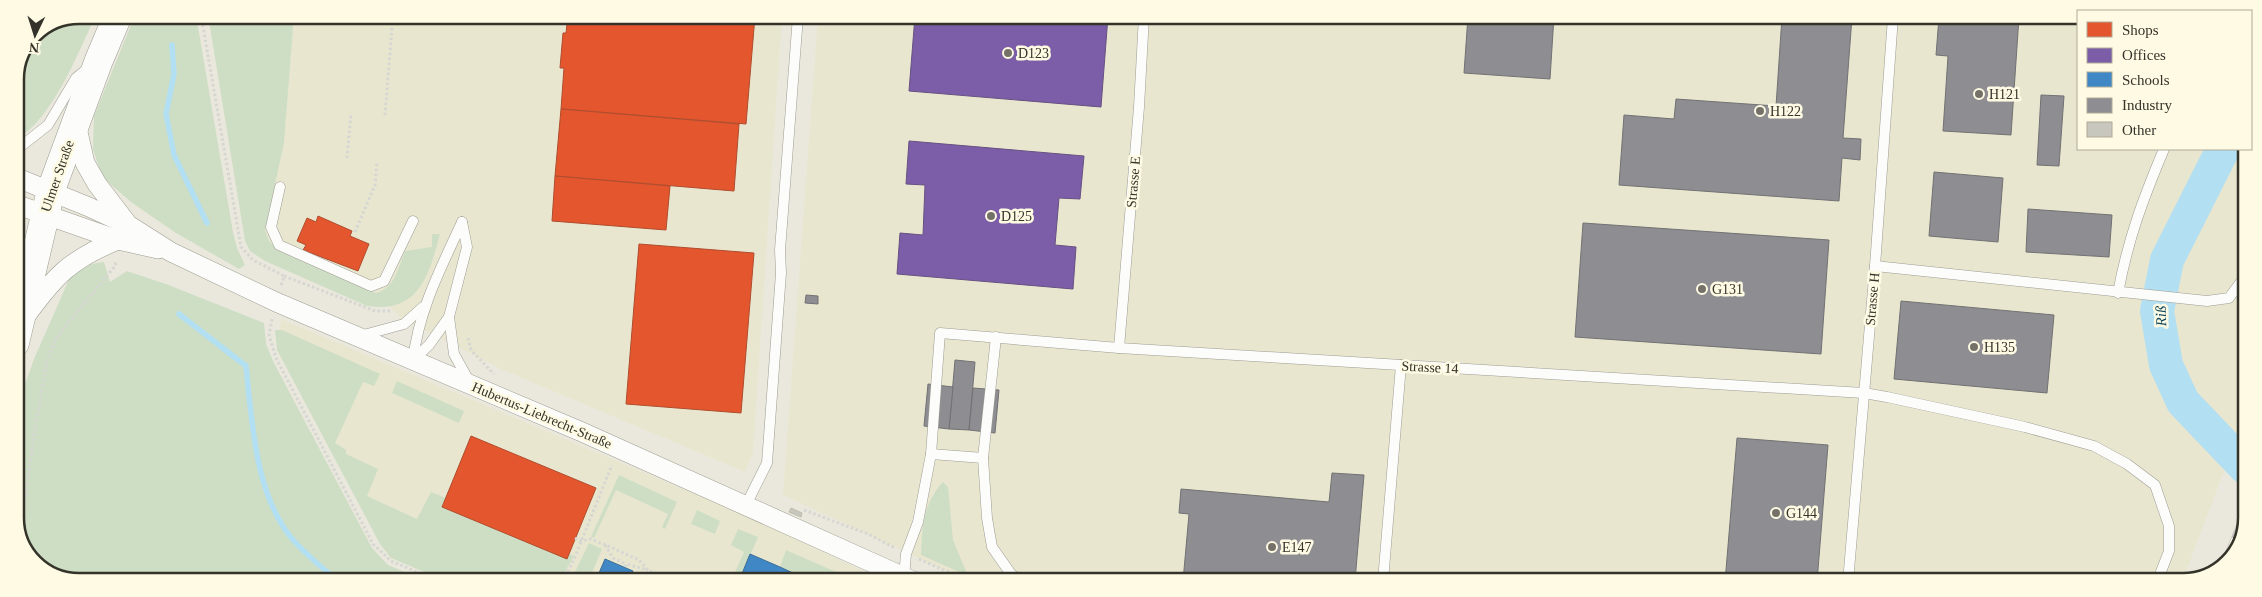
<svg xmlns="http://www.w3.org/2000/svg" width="2262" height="597" viewBox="0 0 2262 597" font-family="Georgia,serif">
<rect width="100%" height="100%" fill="#eae8dc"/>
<g fill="#e9e6d0">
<polygon points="294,15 782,16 753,452 745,472 503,370 400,317 376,293 278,250 269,241 265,230 284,143"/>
<polygon points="818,16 2078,17 2078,149 2247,149 2245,416 2182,582 968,581 783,495"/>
<polygon points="281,319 747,516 884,581 444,580 391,558 278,346"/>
</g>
<g fill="#cedec5">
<path d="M79,15h17c-19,39 -42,103 -81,125v-62l10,-24 26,-28z"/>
<polygon points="135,15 196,15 233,232 237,248 245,265 239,269 176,233 131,202 102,177 93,149 94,116"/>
<path d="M208,15h86l-10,128 -19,87 4,11 9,9 98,43c19,-5 22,-25 29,-42l27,-4v-13h8c-11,41 -21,80 -73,72l-102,-45 -15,-10 -5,-10z"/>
<polygon points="104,262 110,282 127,271 166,284 264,323 266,344 274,363 372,548 388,565 424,580 62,580 31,560 15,523 15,421 19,401 34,359 70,277 91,264"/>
<polygon points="275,330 282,330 380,374 374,386 363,382 335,443 346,450 346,454 378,469 367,496 417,519 431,492 446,498 442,507 567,559 569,554 574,556 560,580 443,580 391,558 380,544 277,350"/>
<polygon points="397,381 464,411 459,423 392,393"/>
<polygon points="619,475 677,502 665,529 662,527 668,514 616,490 594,538 591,537"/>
<path d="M943,482l5,5 5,53 15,36 -47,-21c1,-28 2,-51 22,-73z"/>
<polygon points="697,510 720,521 715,534 691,524"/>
<polygon points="738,529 758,537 739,581 731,581 744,552 731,545"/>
<polygon points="589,543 602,549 589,580 569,580 576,570"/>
<polygon points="786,550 850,578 850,581 810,581 780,567"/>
</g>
<g fill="#e4572e" stroke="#af4c2d">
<polygon points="568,15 755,16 746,124 561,109 564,68 560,68 563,33 566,33"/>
<polygon points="561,109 739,124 734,191 555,176"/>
<polygon points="555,176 670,186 666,230 552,221"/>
<polygon points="318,216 352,231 350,236 369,244 358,271 303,250 306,245 297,241 307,218 316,222"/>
<polygon points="639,244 754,253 741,413 626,404"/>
<polygon points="471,436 596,488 567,559 442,507"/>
</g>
<g fill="#7b5ea7" stroke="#665182">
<polygon points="915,16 1108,16 1101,107 909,91"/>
<polygon points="909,141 1084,156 1080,199 1059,198 1055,245 1076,247 1073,289 897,274 900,233 923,235 925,185 906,184"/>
</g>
<g fill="#3f88c5" stroke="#3c6e96">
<polygon points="750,554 780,567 810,581 739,581"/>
<polygon points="605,559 633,571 629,580 596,580"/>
</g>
<g fill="#8d8d92" stroke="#727273">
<polygon points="1468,16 1554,16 1550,79 1464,73"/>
<polygon points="1782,17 1852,17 1843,138 1861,139 1860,160 1842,158 1839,201 1619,185 1624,115 1674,119 1676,99 1776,106"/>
<polygon points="1939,17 2019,17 2011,135 1943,131 1948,56 1936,55"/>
<polygon points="2041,95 2064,96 2059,166 2037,165"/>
<polygon points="1934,172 2003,178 1998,242 1929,236"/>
<polygon points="2028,209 2112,215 2109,257 2026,252"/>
<polygon points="1583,223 1829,240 1821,354 1575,337"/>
<polygon points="806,295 818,296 818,304 805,303"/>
<polygon points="1901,301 2054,315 2047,393 1894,379"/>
<polygon points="955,360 975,362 969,430 949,429"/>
<polygon points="928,384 953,387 949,429 924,426"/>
<polygon points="973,388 999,390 995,433 969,430"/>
<polygon points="1737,438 1828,445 1817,582 1725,582"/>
<polygon points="1332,473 1364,475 1355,581 1183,581 1189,514 1179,513 1181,489 1329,502"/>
</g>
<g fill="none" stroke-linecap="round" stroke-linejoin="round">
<g stroke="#b2dff1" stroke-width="5.5">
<polyline points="172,45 174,74 166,114 174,155 207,223"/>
<path d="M179,314l67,52c6,56 9,131 48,175 13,14 28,27 43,39"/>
</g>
<polyline stroke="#b2dff1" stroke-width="34" points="2223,149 2167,260 2157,311 2166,365 2183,402 2245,467"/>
</g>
<polygon fill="#c8c7bd" stroke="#bcbbb2" points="791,508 802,513 801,517 789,512"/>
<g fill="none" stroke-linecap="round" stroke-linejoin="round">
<defs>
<g id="lane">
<polyline points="15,151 48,125 76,78 88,68"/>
<polyline points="280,187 271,227 279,245 371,286 384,281 413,221"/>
<polyline points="462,222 467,247 449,317 454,354 470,383"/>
<polyline points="1875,266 2207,301 2229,298 2246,275"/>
<path d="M2118,293c10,-54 25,-94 46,-144"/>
<polyline points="360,336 404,324 423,307"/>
<polyline points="996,337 983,458 987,518 992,547 1011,574 1021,581"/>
<polyline points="1119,348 1139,107 1144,16"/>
<path d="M413,360c6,-51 28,-92 49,-138"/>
<polyline points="413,360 429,345 449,317"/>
<polyline points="931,454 983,458"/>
<polyline points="746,505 767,463 781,273 780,250 798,16"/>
<polyline points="904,577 906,554 918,522 931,454 940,333 1119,348 1864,393 1887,397 2025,427 2094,446 2127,464 2155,485 2169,526 2169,551 2157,582"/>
<polyline points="1383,581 1401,365"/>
<polyline points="1848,582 1875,266 1893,17"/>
</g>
<g id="street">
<polyline points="76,123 85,163 97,184 126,222"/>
<polyline points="15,177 89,207 130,226 171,252 276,302 582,432 913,581"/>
<polyline points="15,204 118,240 158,249"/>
<path d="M25,317c29,-40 45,-58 93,-77"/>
</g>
<polyline id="secondary" points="15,343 51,190 99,60 118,15"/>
</defs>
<use href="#lane" stroke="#9d9c92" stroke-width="11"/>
<use href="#street" stroke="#9d9c92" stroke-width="20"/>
<use href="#secondary" stroke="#9d9c92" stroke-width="29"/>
<g stroke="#d6d6d2" stroke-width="3" stroke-dasharray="2.5 2.5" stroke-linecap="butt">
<polyline points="201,15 241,247 253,260 284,276 281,286"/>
<polyline points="32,39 38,32"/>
<polyline points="385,115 393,15"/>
<polyline points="347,158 351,113"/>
<polyline points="355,232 375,185 377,161"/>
<polyline points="284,276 375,311 391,311"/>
<polyline points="272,319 269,335 276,358 373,544 391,561 436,580"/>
<polyline points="468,338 471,350 494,374"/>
<polyline points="804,510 868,534 895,548"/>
<polyline points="20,535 34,435 47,361 56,338 115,266 116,261"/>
<polyline points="575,538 581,541 591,539 608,546 639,560 648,570 660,575"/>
<polyline points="605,545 613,558 626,564"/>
<polyline points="919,559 969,581"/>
<polyline points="625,567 626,564 648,570"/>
<polyline points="562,580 572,564 612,465"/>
</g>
<use href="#lane" stroke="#fcfcfa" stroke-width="10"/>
<use href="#street" stroke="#fcfcfa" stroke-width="19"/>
<use href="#secondary" stroke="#fcfcfa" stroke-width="28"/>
<defs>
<polyline id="rail" points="2221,569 2245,511"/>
</defs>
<use href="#rail" stroke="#c4c3c0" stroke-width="5.5"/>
<use href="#rail" stroke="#fefae3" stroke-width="4" stroke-dasharray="11" stroke-linecap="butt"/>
</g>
<g fill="#747268" stroke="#fefae3" stroke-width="2">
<circle cx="1008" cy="53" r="5"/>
<circle cx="1979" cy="94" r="5"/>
<circle cx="1760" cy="111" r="5"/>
<circle cx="991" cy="216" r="5"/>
<circle cx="1702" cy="289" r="5"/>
<circle cx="1974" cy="347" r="5"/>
<circle cx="1776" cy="513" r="5"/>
<circle cx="1272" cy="547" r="5"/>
</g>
<g text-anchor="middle" stroke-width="5" stroke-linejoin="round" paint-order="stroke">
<g font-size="14" fill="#34332a" stroke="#fefae3" text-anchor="start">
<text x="1018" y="58">D123</text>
<text x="1989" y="99">H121</text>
<text x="1770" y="116">H122</text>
<text x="1001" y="221">D125</text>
<text x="1712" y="294">G131</text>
<text x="1984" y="352">H135</text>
<text x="1786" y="518">G144</text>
<text x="1282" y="552">E147</text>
</g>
<g font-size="14" fill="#34332a" stroke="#fefae3">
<text transform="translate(57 176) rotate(-71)" y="5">Ulmer Straße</text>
<text transform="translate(1133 182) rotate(-85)" y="5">Strasse E</text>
<text transform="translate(1872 299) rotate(-85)" y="5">Strasse H</text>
<text transform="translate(1430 367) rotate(3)" y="5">Strasse 14</text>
<text transform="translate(542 415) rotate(23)" y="5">Hubertus-Liebrecht-Straße</text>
</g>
<g font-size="15" font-style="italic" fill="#0f455b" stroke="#fefae3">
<text transform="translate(2161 316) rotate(-92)" y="5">Riß</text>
</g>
</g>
<path d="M0 0H2262V597H0ZM79 24H2183A55 55 0 0 1 2238 79V518A55 55 0 0 1 2183 573H79A55 55 0 0 1 24 518V79A55 55 0 0 1 79 24Z" fill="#fefae3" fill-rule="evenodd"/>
<path fill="none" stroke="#34332a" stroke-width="2.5" d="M79 24H2183A55 55 0 0 1 2238 79V518A55 55 0 0 1 2183 573H79A55 55 0 0 1 24 518V79A55 55 0 0 1 79 24Z"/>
<rect x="2077" y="10" width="175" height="140" fill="#fefae3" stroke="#adaa99"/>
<rect x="2087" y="22" width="25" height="15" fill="#e4572e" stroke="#adaa99"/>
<text x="2122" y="35" font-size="15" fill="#34332a">Shops</text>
<rect x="2087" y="48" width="25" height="15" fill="#7b5ea7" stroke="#adaa99"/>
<text x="2122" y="60" font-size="15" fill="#34332a">Offices</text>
<rect x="2087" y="72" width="25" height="15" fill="#3f88c5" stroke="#adaa99"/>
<text x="2122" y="85" font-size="15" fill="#34332a">Schools</text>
<rect x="2087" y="98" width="25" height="15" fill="#8d8d92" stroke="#adaa99"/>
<text x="2122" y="110" font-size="15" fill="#34332a">Industry</text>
<rect x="2087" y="122" width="25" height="15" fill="#c8c7bd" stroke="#adaa99"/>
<text x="2122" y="135" font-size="15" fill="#34332a">Other</text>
<g transform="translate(35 35) rotate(184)" stroke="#fefae3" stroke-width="4" paint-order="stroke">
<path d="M0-4L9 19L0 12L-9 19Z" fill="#34332a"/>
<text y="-8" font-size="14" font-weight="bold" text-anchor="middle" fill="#34332a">N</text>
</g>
</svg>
